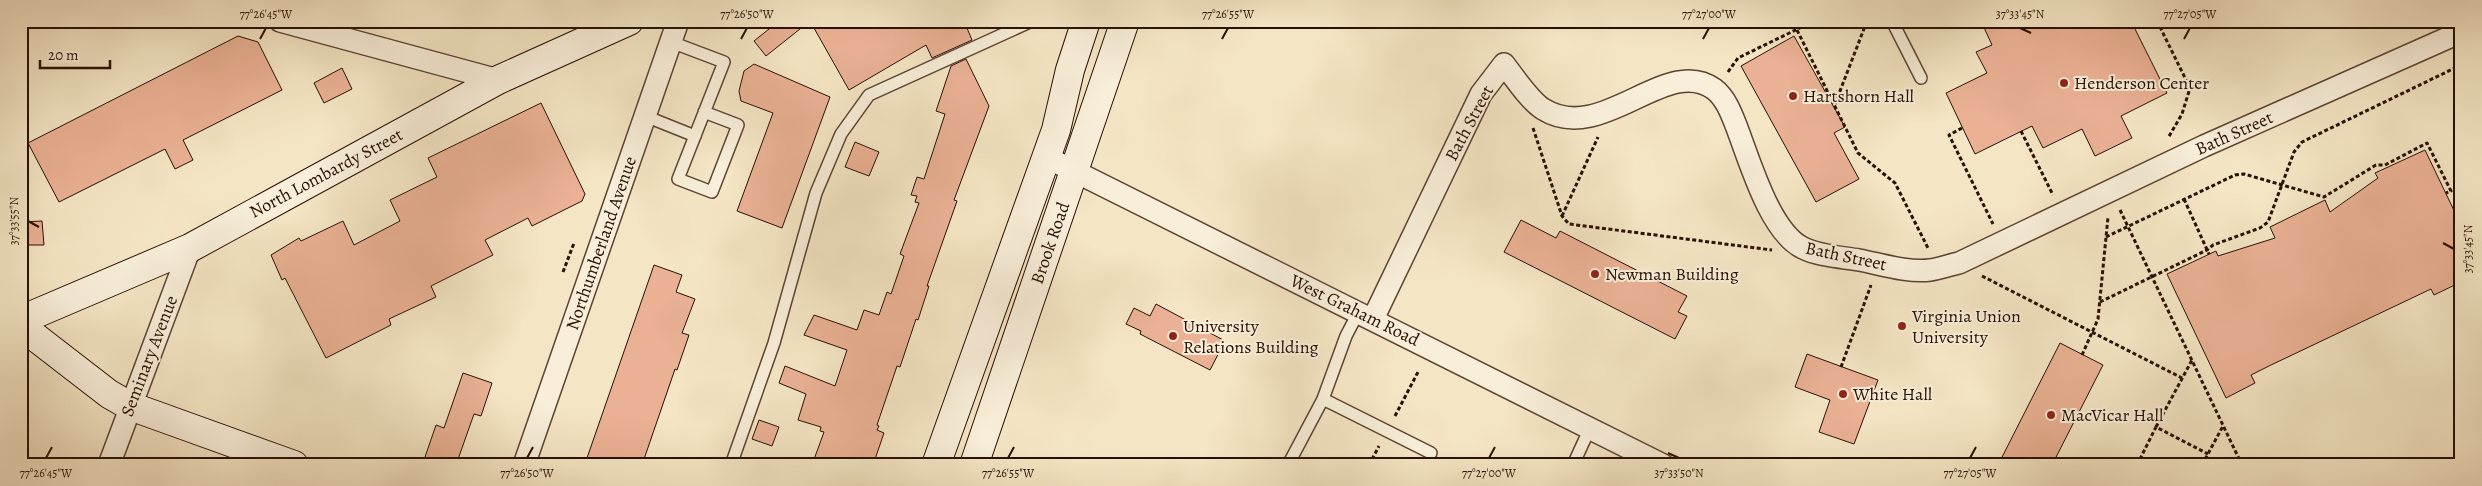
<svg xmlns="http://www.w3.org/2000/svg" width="2482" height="486" viewBox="0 0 2482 486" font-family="Alegreya,serif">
<rect width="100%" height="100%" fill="#f4e5c4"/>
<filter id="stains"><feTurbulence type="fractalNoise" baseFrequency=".004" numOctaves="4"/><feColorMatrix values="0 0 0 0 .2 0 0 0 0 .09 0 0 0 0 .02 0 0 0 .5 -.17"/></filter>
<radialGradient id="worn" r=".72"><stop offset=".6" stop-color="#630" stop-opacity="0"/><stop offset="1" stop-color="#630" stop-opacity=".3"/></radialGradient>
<g fill="#eab194" stroke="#280f01">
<polygon points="779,21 810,21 766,56 754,41"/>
<polygon points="810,21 964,21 972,40 932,58 926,45 849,90"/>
<polygon points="1981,21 2131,21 2167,93 2121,116 2132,138 2095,156 2082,129 2043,148 2032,126 1975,154 1946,93 1987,73 1976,52 1992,45"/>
<polygon points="238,36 258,42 282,90 183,140 193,160 175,169 165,149 59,202 28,143"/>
<polygon points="1794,36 1845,127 1834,133 1859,179 1816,202 1741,66"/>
<polygon points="966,59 989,106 954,200 957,201 927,286 929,286 918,320 916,319 900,367 897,366 877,425 879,426 877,430 884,433 873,465 812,465 824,432 820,431 821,427 798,420 806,394 779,383 785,366 835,386 847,350 804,335 814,315 857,330 864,310 879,315 887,292 891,294 904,256 900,254 919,203 915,202 917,196 911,195 917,177 924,179 945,114 936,111 951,66"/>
<polygon points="754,64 830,97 782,228 737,211 773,113 741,101 739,91 744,71"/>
<polygon points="342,68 352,89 324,103 314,83"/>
<polygon points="541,103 585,194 582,201 532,226 528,218 485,240 493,255 431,286 436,297 389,319 391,325 326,358 285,278 282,280 271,255 299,238 301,241 343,221 354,245 400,221 390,200 437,177 428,158"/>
<polygon points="855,142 879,152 869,176 845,167"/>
<polygon points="2425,150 2461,225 2461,282 2434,295 2431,289 2271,365 2251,375 2255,383 2226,398 2167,274 2216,251 2218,256 2275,238 2270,227 2325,200 2330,212 2378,178 2375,173"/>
<polygon points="1521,220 1556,238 1560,231 1687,296 1678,312 1687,316 1675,339 1504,252"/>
<polygon points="42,221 44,245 21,245 21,222"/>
<polygon points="654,265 682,275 676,292 695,299 682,333 689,335 677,370 675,369 642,465 607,465 587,458"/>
<polygon points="1156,304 1225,341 1210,370 1140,334 1141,331 1126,324 1134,308 1150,316"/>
<polygon points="2060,343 2103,365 2052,465 1998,465"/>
<polygon points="1807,354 1878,380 1854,444 1819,432 1830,400 1795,387"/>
<polygon points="463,373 492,383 481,416 474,414 456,465 447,465 425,457 436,425 444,428"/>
<polygon points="759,420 779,427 772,446 752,439"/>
</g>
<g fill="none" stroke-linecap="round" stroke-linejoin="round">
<defs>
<g id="lane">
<polyline points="1892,21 1921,78"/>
<polyline points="671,42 724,62 678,179 712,192 738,125 704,112"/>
<polyline points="645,116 695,136"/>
<polyline points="1359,311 1346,336 1323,399 1431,453"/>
<polyline points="731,465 774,343 816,193 841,134 869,95 1032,21"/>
<polyline points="1288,465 1323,399"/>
<polyline points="1573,465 1590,428"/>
</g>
<g id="street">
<polyline points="280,21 498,80"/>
<polyline points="1046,157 1663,465"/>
<path d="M1373,319l108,-225 23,-30c10,13 26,37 39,45 59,37 123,-55 171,-20 12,9 18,26 23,39 13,34 33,104 66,120 16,8 38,9 56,12 21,4 49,13 71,10 9,-1 19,-5 29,-7l245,-117 257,-114"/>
<polyline points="109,465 190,248"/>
<polyline points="524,465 678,21"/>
</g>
<g id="secondary">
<polyline points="21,320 190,248 498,80 629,21"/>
<polyline points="21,326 109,394 130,406 294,465"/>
<polyline points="936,465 1056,130 1070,70 1086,21"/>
<polyline points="974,465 1125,21"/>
</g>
</defs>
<use href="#lane" stroke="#5b4432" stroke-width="14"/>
<use href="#street" stroke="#5b4432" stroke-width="24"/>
<use href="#secondary" stroke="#280f01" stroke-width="30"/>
<g stroke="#280f01" stroke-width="3" stroke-dasharray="4 2.5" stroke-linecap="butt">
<polyline points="2157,21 2190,88 2182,114 2168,138"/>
<polyline points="1797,30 1858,153 1895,183 1928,248"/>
<polyline points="1728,72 1738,58 1814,21"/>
<polyline points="1835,104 1867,21"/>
<polyline points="1533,128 1562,216 1569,224 1772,250"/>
<polyline points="1962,128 1949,135 1993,224"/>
<polyline points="2021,131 2053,195"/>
<polyline points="2184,199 2209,254"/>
<polyline points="2120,210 2242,465"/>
<polyline points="1562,216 1598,137"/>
<polyline points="2106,237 2235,175 2244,174 2324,197 2376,165 2385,165 2427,143 2451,191 2446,193"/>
<polyline points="563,272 574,243"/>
<polyline points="1982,276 2182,378"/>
<polyline points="2100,302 2207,250 2213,245 2260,228 2268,222 2294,152 2302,142 2461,65"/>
<polyline points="2082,355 2098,319 2108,217"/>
<polyline points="1841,367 1871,285"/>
<polyline points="1395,416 1418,372"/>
<polyline points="2156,427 2192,360"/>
<polyline points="1369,465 1379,446"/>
<polyline points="2137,465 2156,427 2208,454"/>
<polyline points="2202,465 2223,426"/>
</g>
<use href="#lane" stroke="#f8eed9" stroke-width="11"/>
<use href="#street" stroke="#f8eed9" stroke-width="21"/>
<use href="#secondary" stroke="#f8eed9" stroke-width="28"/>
</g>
<path fill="none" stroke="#280f01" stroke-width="2" d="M2020,28l11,5M260,39l6,-11M741,39l6,-11M1222,39l6,-11M1703,39l6,-11M2184,39l6,-11M28,221l11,6M2443,243l11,6M1668,453l11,5M46,458l6,-11M527,458l6,-11M1008,458l6,-11M1489,458l6,-11M1970,458l6,-11"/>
<g fill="#8f2418" stroke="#f8eed9" stroke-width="2">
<circle cx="2064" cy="83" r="5"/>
<circle cx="1793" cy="96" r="5"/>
<circle cx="1595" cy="274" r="5"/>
<circle cx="1902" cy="326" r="5"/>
<circle cx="1173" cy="336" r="5"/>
<circle cx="1843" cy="394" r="5"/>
<circle cx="2051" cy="415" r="5"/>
</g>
<g text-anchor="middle" stroke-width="4" stroke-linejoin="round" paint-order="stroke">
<g font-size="18" fill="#280f01" stroke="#f8eed9" text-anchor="start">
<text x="2074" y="89">Henderson Center</text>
<text x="1803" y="102">Hartshorn Hall</text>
<text x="1605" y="280">Newman Building</text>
<text x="1912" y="322">Virginia Union<tspan x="1912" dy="21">University</tspan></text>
<text x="1183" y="332">University<tspan x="1183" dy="21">Relations Building</tspan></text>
<text x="1853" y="400">White Hall</text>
<text x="2061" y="421">MacVicar Hall</text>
</g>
<g font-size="18" fill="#280f01" stroke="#f8eed9">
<text transform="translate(1469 123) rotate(-62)" y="6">Bath Street</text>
<text transform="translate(2234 133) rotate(-24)" y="6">Bath Street</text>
<text transform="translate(326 173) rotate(-28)" y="6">North Lombardy Street</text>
<text transform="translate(601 243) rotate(-71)" y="6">Northumberland Avenue</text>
<text transform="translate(1050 243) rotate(-71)" y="6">Brook Road</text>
<text transform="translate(1846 256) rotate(12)" y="6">Bath Street</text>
<text transform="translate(1355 310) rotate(26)" y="6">West Graham Road</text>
<text transform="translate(149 356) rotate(-69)" y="6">Seminary Avenue</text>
</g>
</g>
<rect width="2482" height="486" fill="none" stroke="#f4e5c4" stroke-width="55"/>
<path d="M40 60v8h70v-8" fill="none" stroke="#280f01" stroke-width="2.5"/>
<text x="48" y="60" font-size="15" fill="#280f01" stroke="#f8eed9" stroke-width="4" paint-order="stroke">20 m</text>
<rect x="28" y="28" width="2426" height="430" fill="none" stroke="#280f01" stroke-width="2"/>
<g font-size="12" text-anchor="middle" fill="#280f01">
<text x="266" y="18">77°26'45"W</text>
<text x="747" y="18">77°26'50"W</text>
<text x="1228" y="18">77°26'55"W</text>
<text x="1709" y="18">77°27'00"W</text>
<text x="2020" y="18">37°33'45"N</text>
<text x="2190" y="18">77°27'05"W</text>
<text transform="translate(14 221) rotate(-90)" y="4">37°33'55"N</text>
<text transform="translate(2468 249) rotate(-90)" y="4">37°33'45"N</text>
<text x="46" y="477">77°26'45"W</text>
<text x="527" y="477">77°26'50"W</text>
<text x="1008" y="477">77°26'55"W</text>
<text x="1489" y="477">77°27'00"W</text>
<text x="1679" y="477">37°33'50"N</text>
<text x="1970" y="477">77°27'05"W</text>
</g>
<rect width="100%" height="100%" filter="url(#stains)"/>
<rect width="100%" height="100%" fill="url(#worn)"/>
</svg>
